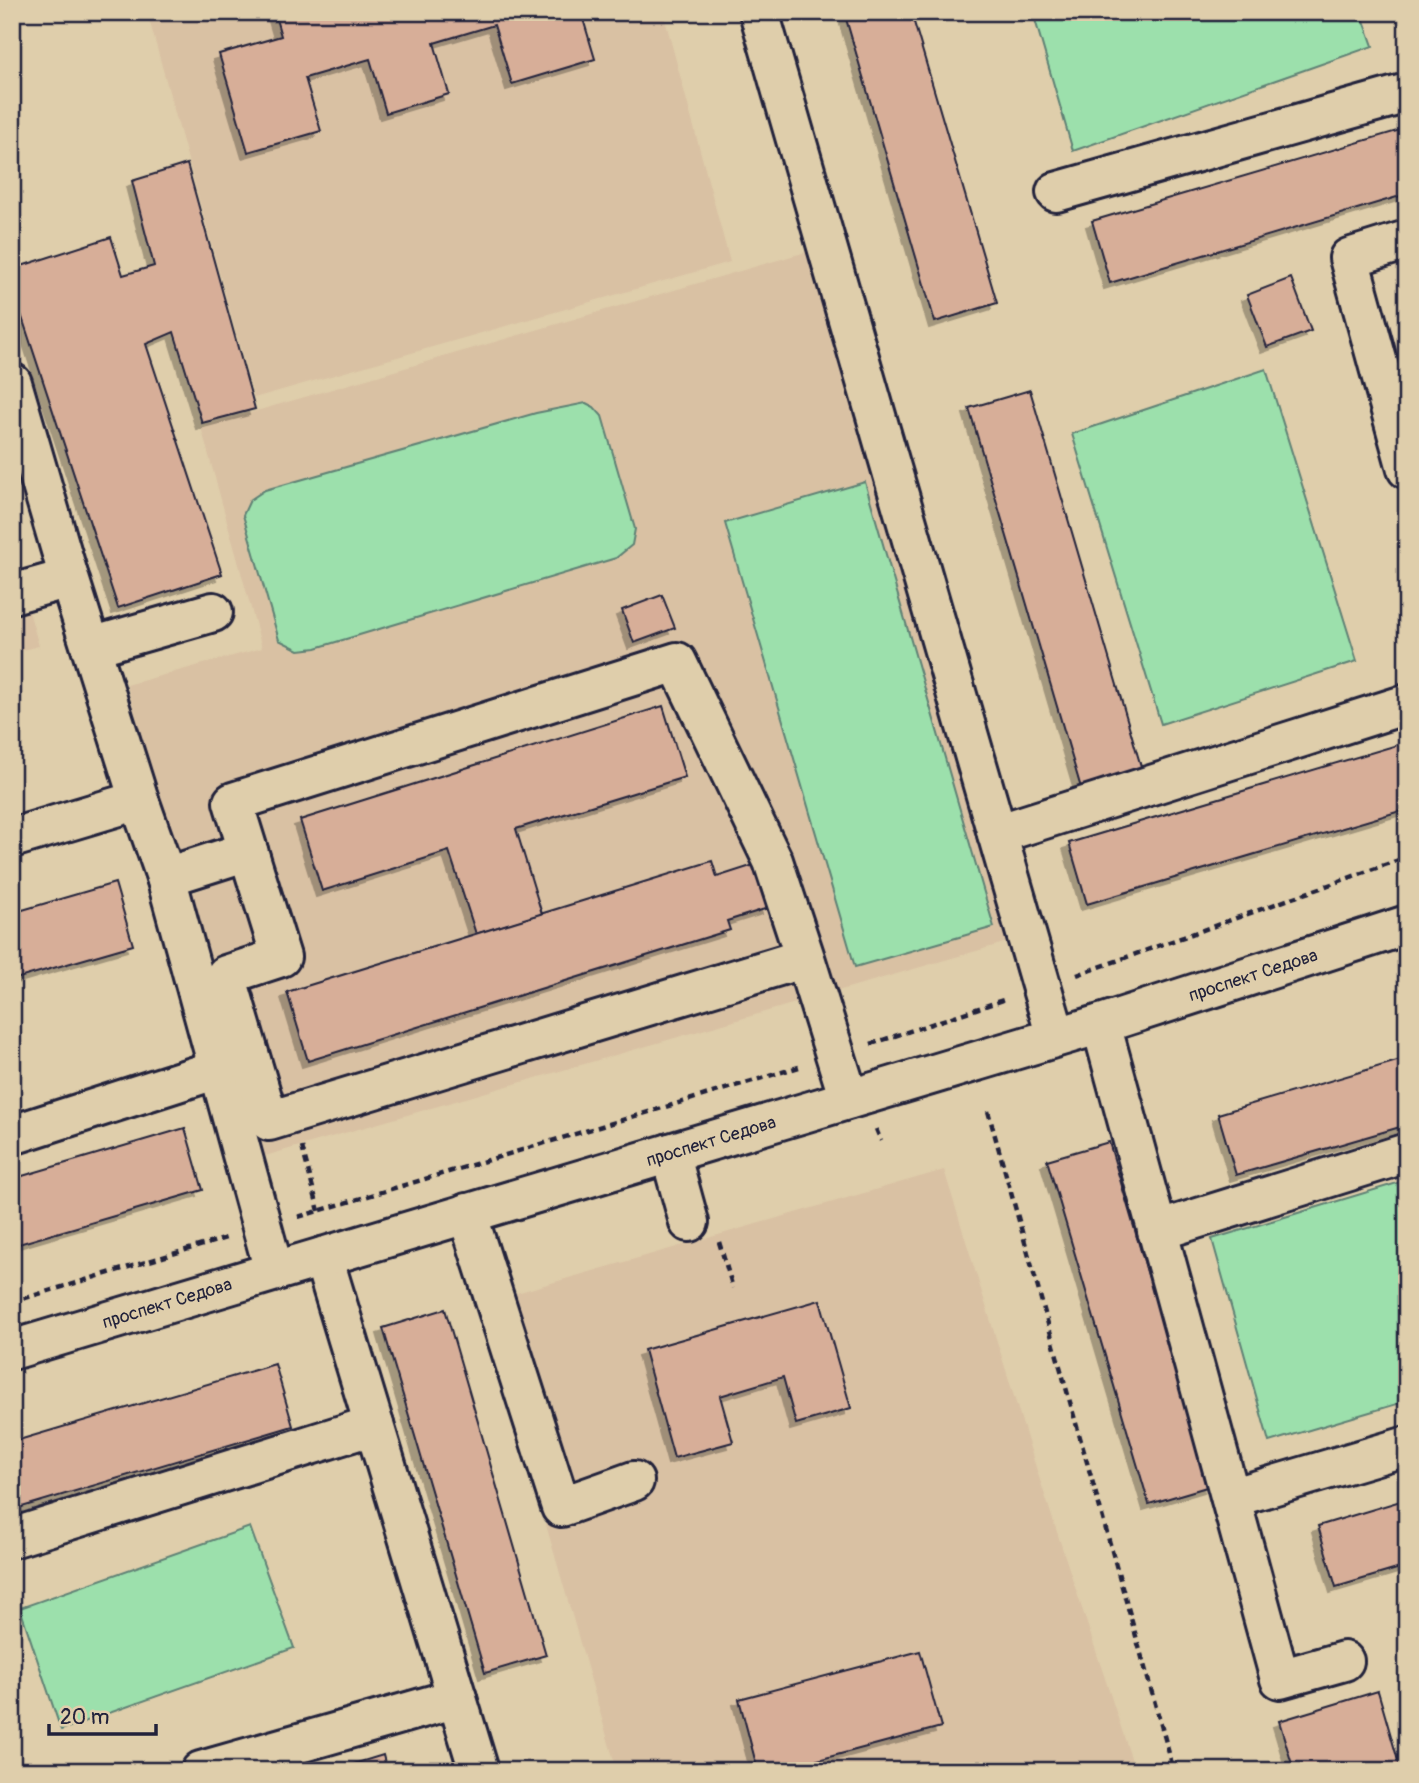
<svg xmlns="http://www.w3.org/2000/svg" width="1419" height="1783" viewBox="0 0 1419 1783" font-family="Pangolin,sans-serif">
<defs>
<filter id="shadow"><feDropShadow dx="-6" dy="6" stdDeviation="0" flood-color="#0004"/></filter>
</defs>
<rect width="100%" height="100%" fill="#dfceab"/>
<filter id="ink" filterUnits="userSpaceOnUse"><feTurbulence type="fractalNoise" baseFrequency=".0143" numOctaves="2"/><feDisplacementMap in="SourceGraphic" scale="14" xChannelSelector="R" yChannelSelector="G"/><feConvolveMatrix kernelMatrix="1 2 1 2 8 2 1 2 1" color-interpolation-filters="sRGB"/></filter>
<g filter="url(#ink)">
<g fill="#d9c1a3">
<polygon points="147,12 663,12 730,262 254,398"/>
<polygon points="813,250 1011,941 258,1158 186,895 211,886 201,848 174,854 127,685 262,648 201,427"/>
<polygon points="29,611 39,646 12,653 12,616"/>
<polygon points="944,1170 1038,1474 1134,1767 1123,1771 617,1771 482,1303"/>
</g>
<g fill="#9ce0ac" stroke="#5f8174" stroke-width="2">
<polygon points="1044,12 1361,12 1373,46 1073,151 1034,16"/>
<polygon points="1266,369 1357,661 1161,724 1072,434"/>
<polygon points="586,403 594,407 602,416 635,529 632,545 616,558 316,648 299,650 279,640 243,515 250,500 265,490 536,413"/>
<polygon points="865,482 994,927 855,967 725,523"/>
<polygon points="1407,1180 1407,1401 1269,1442 1212,1239"/>
<polygon points="250,1527 294,1648 61,1730 20,1608"/>
</g>
<g fill="#d7ae98" stroke="#22223b" stroke-width="2" filter="url(#shadow)">
<polygon points="274,12 581,12 595,59 512,84 494,25 434,43 449,94 386,113 370,59 305,78 321,131 248,152 219,54 281,36"/>
<polygon points="844,12 911,12 997,303 935,322"/>
<polygon points="1407,128 1407,194 1110,283 1092,221"/>
<polygon points="187,164 255,409 202,423 174,332 146,344 222,574 118,608 12,287 12,269 111,237 123,275 154,266 132,181"/>
<polygon points="1291,278 1311,331 1267,347 1247,295"/>
<polygon points="1030,390 1142,770 1081,788 969,408"/>
<polygon points="662,595 675,628 634,643 622,610"/>
<polygon points="663,706 685,777 516,829 542,914 476,934 449,851 322,891 300,820"/>
<polygon points="1407,742 1407,809 1087,904 1069,843"/>
<polygon points="712,861 717,877 754,865 768,908 727,921 730,930 308,1061 287,992"/>
<polygon points="115,883 133,945 12,980 12,913"/>
<polygon points="1407,1058 1407,1125 1236,1175 1218,1114"/>
<polygon points="185,1128 203,1190 12,1246 12,1179"/>
<polygon points="1109,1142 1210,1486 1149,1504 1047,1160"/>
<polygon points="820,1300 851,1408 796,1424 783,1377 720,1396 733,1442 674,1458 644,1350"/>
<polygon points="445,1309 546,1655 485,1673 383,1328"/>
<polygon points="275,1364 293,1426 12,1510 12,1442"/>
<polygon points="1407,1499 1407,1566 1336,1587 1318,1526"/>
<polygon points="920,1651 941,1727 777,1771 758,1771 739,1699"/>
<polygon points="1378,1691 1401,1771 1294,1771 1279,1721"/>
<polygon points="383,1755 387,1771 331,1771"/>
</g>
<g fill="none" stroke-linecap="round" stroke-linejoin="round">
<defs>
<g id="minor">
<polyline points="759,12 1056,1037"/>
<polyline points="1056,192 1407,93"/>
<polyline points="1407,240 1349,258 1407,469"/>
<polyline points="12,383 69,578 139,800"/>
<polyline points="12,594 69,578"/>
<polyline points="91,647 213,612"/>
<polyline points="997,834 1407,704"/>
<polyline points="12,838 139,800 166,877 274,1271"/>
<polyline points="166,877 248,851"/>
<polyline points="805,958 773,861 677,662 233,802 281,957 226,975 269,1121 805,958 849,1099"/>
<polyline points="1101,1024 1280,1679 1344,1661"/>
<polyline points="12,1135 218,1069"/>
<polyline points="670,1153 689,1222"/>
<polyline points="467,1213 561,1507 634,1481"/>
<polyline points="1157,1231 1407,1153"/>
<polyline points="323,1257 479,1771"/>
<polyline points="12,1350 1101,1024 1407,925"/>
<polyline points="1231,1498 1407,1446"/>
<polyline points="12,1538 374,1425"/>
<polyline points="201,1771 457,1698"/>
</g>
</defs>
<use href="#minor" stroke="#22223b" stroke-width="44"/>
<g stroke="#22223b" stroke-width="4.5" stroke-dasharray="7 5" stroke-linecap="butt">
<polyline points="1077,975 1407,857"/>
<polyline points="871,1044 1006,999"/>
<polyline points="988,1111 1174,1771"/>
<polyline points="876,1129 881,1141"/>
<polyline points="302,1147 319,1211"/>
<polyline points="298,1217 799,1067"/>
<polyline points="719,1242 733,1288"/>
<polyline points="12,1302 226,1238"/>
</g>
<use href="#minor" stroke="#dfceab" stroke-width="38"/>
</g>
</g>
<g text-anchor="middle" stroke-width="6" stroke-linejoin="round" paint-order="stroke">
<g font-size="18" fill="#22223b" stroke="#dfceab">
<text transform="translate(1253 975) rotate(-18)" y="6">проспект Седова</text>
<text transform="translate(711 1141) rotate(-17)" y="6">проспект Седова</text>
<text transform="translate(167 1303) rotate(-17)" y="6">проспект Седова</text>
</g>
</g>
<rect width="1419" height="1783" fill="none" stroke="#dfceab" stroke-width="42"/>
<rect x="21" y="21" width="1377" height="1741" fill="none" stroke="#22223b" stroke-width="2.5" filter="url(#ink)"/>
<path d="M49 1724v10h107v-10" fill="none" stroke="#22223b" stroke-width="3.5"/>
<text x="60" y="1724" font-size="21" fill="#22223b" stroke="#dfceab" stroke-width="5" paint-order="stroke">20 m</text>
</svg>
